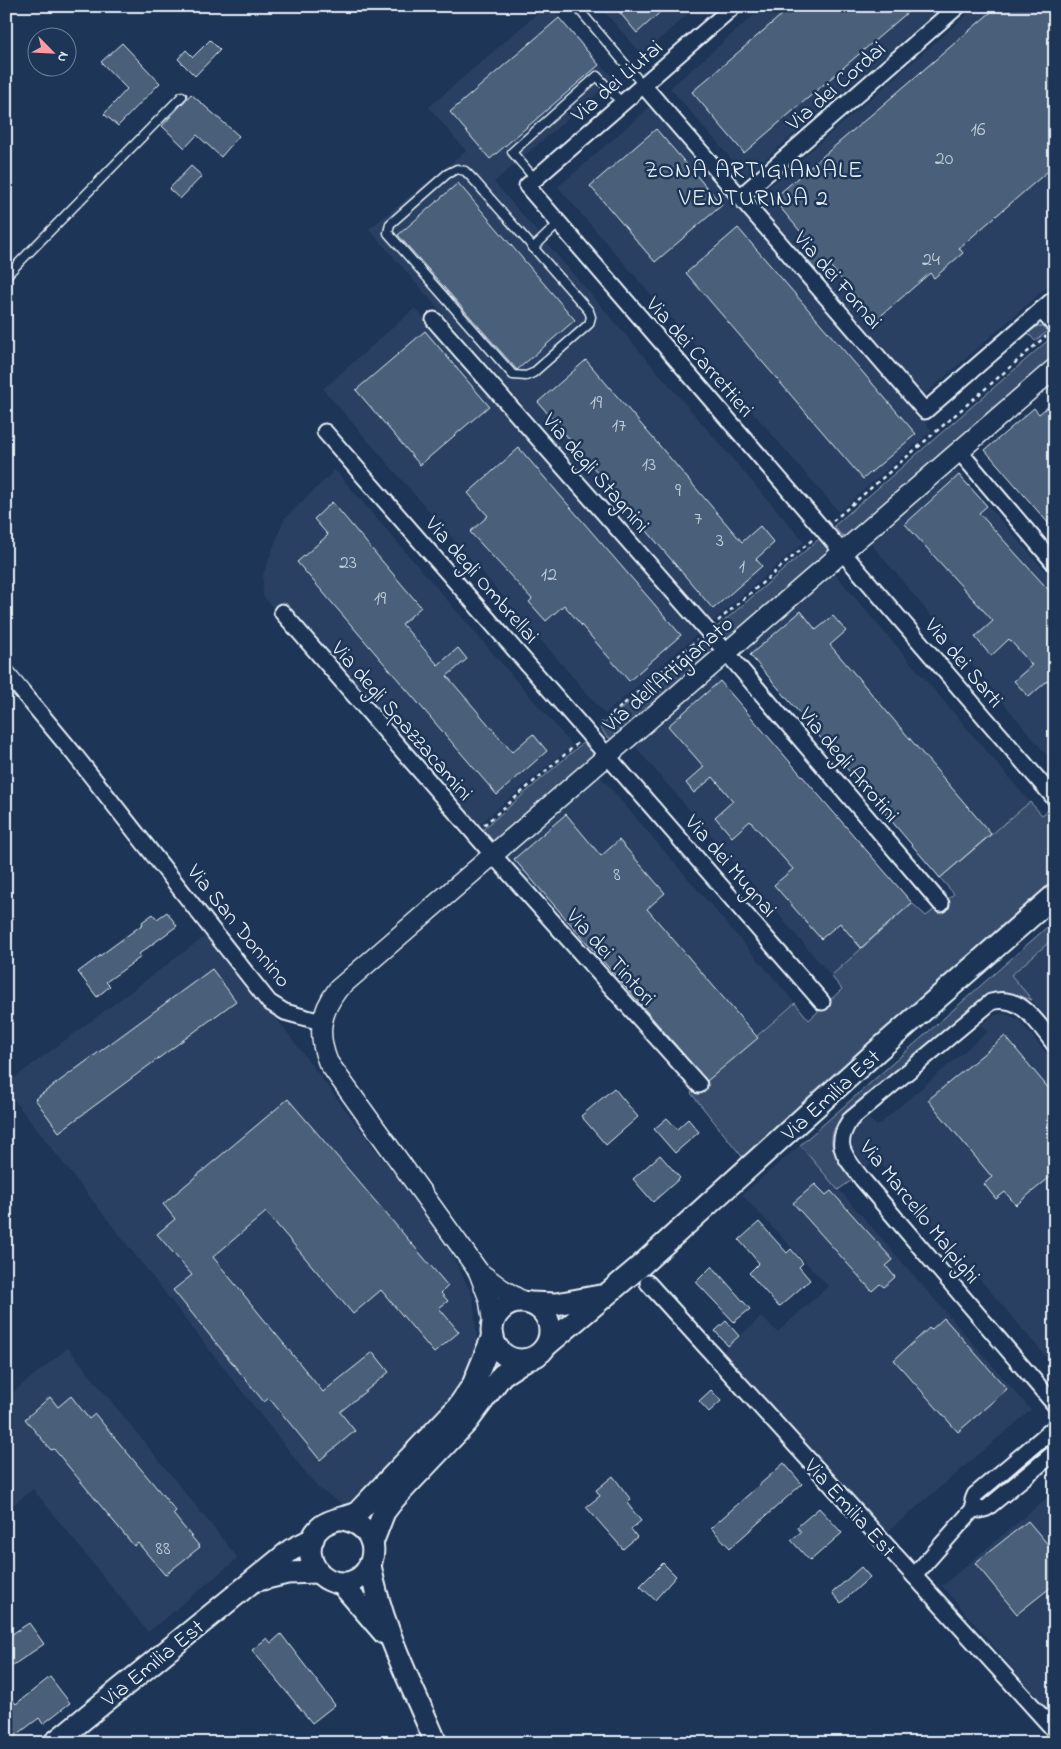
<svg xmlns="http://www.w3.org/2000/svg" width="1061" height="1749" viewBox="0 0 1061 1749" font-family="'Indie Flower',sans-serif">
<rect width="100%" height="100%" fill="#1d3557"/>
<filter id="ink" filterUnits="userSpaceOnUse"><feTurbulence type="fractalNoise" baseFrequency=".02" numOctaves="2"/><feDisplacementMap in="SourceGraphic" scale="10" xChannelSelector="R" yChannelSelector="G"/><feConvolveMatrix kernelMatrix="1 2 1 2 8 2 1 2 1" color-interpolation-filters="sRGB"/></filter>
<g filter="url(#ink)">
<g fill="#2a4162">
<polygon points="546,6 550,6 614,79 494,182 804,542 712,622 369,229 466,151 429,107"/>
<polygon points="599,6 697,6 642,54"/>
<polygon points="765,6 942,6 746,176 670,88"/>
<polygon points="977,6 1055,6 1055,280 924,395 755,199"/>
<polygon points="651,106 932,430 839,512 558,187"/>
<polygon points="415,308 699,633 605,714 323,389"/>
<polygon points="954,467 1055,582 1055,765 869,541"/>
<polygon points="335,470 572,745 469,833 263,596 263,575 284,519"/>
<polygon points="833,572 1030,802 940,878 745,648"/>
<polygon points="715,675 912,903 831,976 634,745"/>
<polygon points="599,775 795,1003 691,1093 624,1012 496,864"/>
<polygon points="211,932 447,1244 473,1297 477,1341 474,1360 463,1385 409,1453 345,1506 318,1488 6,1090 6,1084"/>
<polygon points="1055,937 1055,1027 1010,975"/>
<polygon points="1003,1013 1018,1019 1055,1063 1055,1367 877,1159 866,1167 852,1148 854,1133 861,1124 869,1119 877,1126 987,1032 981,1025 993,1016"/>
<polygon points="800,1145 1031,1410 885,1534 720,1354 761,1317 778,1332 828,1286 742,1195"/>
<polygon points="68,1348 238,1558 148,1632 33,1489 6,1510 6,1398"/>
<polygon points="1055,1491 1055,1718 942,1586"/>
</g>
<g fill="#374d6c" stroke="#909fb2">
<polygon points="1038,326 1046,327 1048,331 1035,341 1028,333"/>
<polygon points="1052,337 1055,340 1055,356 846,536 841,535 834,526"/>
<polygon points="819,539 829,551 728,638 722,635 716,628"/>
<polygon points="704,639 712,648 711,653 612,739 606,736 600,727"/>
<polygon points="585,741 596,753 491,844 481,831"/>
<polygon points="1030,802 1042,815 1055,805 1055,889 744,1159 691,1093 795,1003 809,1020 842,989 831,976 912,903 926,916 954,894 940,878"/>
<path d="M1055,920v17l-44,38 21,25c-18,-6 -30,-10 -48,-3l-138,114c-25,29 -13,43 6,69l-14,10 -38,-45z"/>
</g>
<g fill="#495e7a" stroke="#e8f1f8">
<polygon points="614,6 667,6 637,33"/>
<polygon points="792,6 915,6 744,153 692,92"/>
<polygon points="998,6 1055,6 1055,165 959,248 963,253 934,278 930,273 876,320 826,261 816,270 806,259 816,250 773,199"/>
<polygon points="559,18 599,65 490,159 450,112"/>
<polygon points="210,40 220,50 195,76 178,59 186,50 193,57"/>
<polygon points="122,43 160,83 118,126 104,114 127,89 101,62"/>
<polygon points="191,94 239,136 221,157 197,135 185,148 162,126"/>
<polygon points="656,129 722,205 655,262 590,186"/>
<polygon points="191,166 202,176 180,199 169,189"/>
<polygon points="458,183 575,320 517,370 398,235"/>
<polygon points="738,228 916,434 863,479 686,273"/>
<polygon points="425,331 489,406 420,465 356,390"/>
<polygon points="586,360 742,542 760,526 774,543 756,559 762,566 713,609 538,402"/>
<polygon points="1055,401 1055,531 985,450 1034,408 1039,414"/>
<polygon points="519,448 681,635 629,681 564,605 546,621 529,602 532,599 470,532 488,516 468,493"/>
<polygon points="959,475 987,506 979,513 1055,597 1055,690 1047,681 1029,697 1014,681 1032,665 1009,639 991,656 975,637 993,621 905,524"/>
<polygon points="332,502 421,607 402,624 438,665 458,648 467,659 447,676 512,752 533,734 547,751 497,795 297,562 328,535 314,519"/>
<polygon points="801,611 816,630 833,616 846,631 830,645 991,834 940,878 750,655"/>
<polygon points="720,681 912,903 861,948 840,923 821,939 774,885 793,869 750,821 732,837 715,817 733,801 713,777 694,793 686,783 704,767 668,726"/>
<polygon points="566,814 601,856 619,840 665,893 647,909 758,1038 707,1081 514,859"/>
<polygon points="167,912 177,926 139,954 141,957 106,982 110,986 97,997 78,972 143,924 142,922 153,914 157,919"/>
<polygon points="212,969 236,1001 59,1132 35,1099"/>
<polygon points="1005,1036 1055,1096 1055,1173 1016,1205 1005,1192 996,1199 984,1184 992,1177 928,1100"/>
<polygon points="614,1088 638,1117 606,1145 581,1116"/>
<polygon points="288,1099 448,1286 441,1293 448,1301 439,1308 459,1332 434,1353 381,1290 353,1314 266,1212 213,1257 323,1392 373,1352 389,1372 340,1412 355,1431 320,1460 269,1398 264,1402 173,1290 192,1275 157,1234 175,1219 163,1204"/>
<polygon points="667,1118 677,1129 688,1119 699,1132 675,1153 654,1129"/>
<polygon points="660,1155 680,1178 653,1202 633,1179"/>
<polygon points="815,1184 826,1195 831,1191 893,1260 886,1266 895,1277 884,1287 880,1284 872,1291 793,1203"/>
<polygon points="759,1222 787,1253 791,1249 803,1263 799,1267 810,1280 779,1307 749,1273 759,1263 739,1240"/>
<polygon points="712,1266 750,1309 734,1322 696,1282"/>
<polygon points="944,1318 1007,1389 958,1432 894,1360 929,1328 931,1330"/>
<polygon points="726,1321 739,1336 728,1346 715,1331"/>
<polygon points="711,1390 721,1401 709,1412 699,1401"/>
<polygon points="71,1396 89,1419 95,1414 176,1511 173,1514 200,1547 165,1575 138,1543 134,1546 54,1449 51,1450 25,1419 50,1397 58,1407"/>
<polygon points="784,1463 802,1484 730,1548 711,1528"/>
<polygon points="613,1476 631,1500 627,1503 641,1521 631,1529 637,1537 623,1549 586,1507 600,1496 596,1490"/>
<polygon points="819,1508 842,1533 810,1561 791,1540 801,1532 797,1527"/>
<polygon points="1028,1521 1055,1553 1055,1584 1017,1614 975,1563"/>
<polygon points="663,1563 676,1576 655,1600 640,1586"/>
<polygon points="861,1567 870,1577 841,1603 832,1593"/>
<polygon points="29,1623 44,1644 6,1670 6,1638"/>
<polygon points="281,1634 335,1705 312,1723 252,1650 267,1638 271,1643"/>
<polygon points="50,1677 70,1703 43,1724 39,1718 6,1743 6,1692 16,1704"/>
</g>
<g fill="none" stroke-linecap="round" stroke-linejoin="round">
<defs>
<g id="service">
<polyline points="576,6 643,85"/>
<polygon points="457,169 465,171 473,179 589,311 591,317 589,324 533,373 526,376 513,375 388,233 390,224 447,174"/>
<polyline points="535,179 512,152 597,76 622,103"/>
<polyline points="533,248 558,224"/>
<polyline points="6,276 182,96"/>
</g>
<g id="minor">
<polyline points="734,6 527,186 1055,799"/>
<polyline points="643,85 925,411 1055,298"/>
<polyline points="740,197 958,6"/>
<polyline points="1041,310 1055,326"/>
<polyline points="434,320 727,653 941,904"/>
<polyline points="325,432 822,1002"/>
<polyline points="959,451 1055,564"/>
<polyline points="282,612 493,855 699,1085"/>
<polyline points="6,672 74,754 269,1002 285,1012 321,1022"/>
<path d="M1055,1045c-17,-21 -34,-52 -64,-43l-141,118c-18,27 -4,37 12,59l193,226"/>
<polyline points="648,1283 1055,1731"/>
<polyline points="1055,1427 975,1495 973,1500 975,1507 980,1510 987,1508 1055,1452"/>
<polyline points="914,1576 975,1507"/>
</g>
<g id="tertiary">
<polyline points="479,1273 489,1299 493,1325"/>
<path d="M522,1301l-20,-12 -23,-17 -151,-210c-11,-28 -8,-49 10,-73l717,-621"/>
</g>
<g id="secondary">
<circle cx="521" cy="1331" r="29"/>
<polyline points="530,1303 556,1304 600,1296"/>
<polyline points="547,1345 638,1268 876,1052 1055,895"/>
<path d="M343,1519c53,11 27,80 -14,61 -21,-10 -26,-39 -7,-54 9,-7 24,-8 35,-13l101,-106 15,-22 20,-49"/>
<polyline points="372,1543 384,1512 394,1499 467,1422 502,1375 525,1360"/>
<path d="M370,1565c11,62 42,120 66,178"/>
<polyline points="258,1580 287,1573 318,1572"/>
<polyline points="341,1583 384,1633"/>
<polyline points="54,1743 291,1550 313,1539"/>
</g>
</defs>
<use href="#service" stroke="#e8f1f8" stroke-width="11"/>
<use href="#minor" stroke="#e8f1f8" stroke-width="19"/>
<use href="#tertiary" stroke="#e8f1f8" stroke-width="22"/>
<use href="#secondary" stroke="#e8f1f8" stroke-width="25"/>
<g stroke="#e8f1f8" stroke-width="2.5" stroke-dasharray="4 4" stroke-linecap="butt">
<polyline points="833,521 1046,336"/>
<polyline points="718,621 812,540"/>
<polyline points="600,725 697,640"/>
<polyline points="484,825 578,743"/>
</g>
<use href="#service" stroke="#1d3557" stroke-width="8"/>
<use href="#minor" stroke="#1d3557" stroke-width="15"/>
<use href="#tertiary" stroke="#1d3557" stroke-width="19"/>
<use href="#secondary" stroke="#1d3557" stroke-width="21"/>
</g>
</g>
<g text-anchor="middle" stroke-width="5" stroke-linejoin="round" paint-order="stroke">
<g font-size="20" fill="#c0ccd8">
<text x="978" y="135">16</text>
<text x="944" y="164">20</text>
<text x="931" y="265">24</text>
<text x="596" y="408">19</text>
<text x="619" y="431">17</text>
<text x="649" y="470">13</text>
<text x="678" y="496">9</text>
<text x="698" y="524">7</text>
<text x="720" y="546">3</text>
<text x="348" y="568">23</text>
<text x="742" y="572">1</text>
<text x="549" y="580">12</text>
<text x="380" y="604">19</text>
<text x="617" y="880">8</text>
<text x="163" y="1554">88</text>
</g>
<g font-size="22" fill="#e8f1f8" stroke="#1d3557">
<text transform="translate(616 80) rotate(-41)" y="8">Via dei Liutai</text>
<text transform="translate(835 85) rotate(-41)" y="8">Via dei Cordai</text>
<text transform="translate(839 279) rotate(49)" y="8">Via dei Fornai</text>
<text transform="translate(701 356) rotate(49)" y="8">Via dei Carrettieri</text>
<text transform="translate(597 472) rotate(49)" y="8">Via degli Stagnini</text>
<text transform="translate(483 579) rotate(49)" y="8">Via degli Ombrellai</text>
<text transform="translate(965 662) rotate(50)" y="8">Via dei Sarti</text>
<text transform="translate(667 673) rotate(-41)" y="8">Via dell'Artigianato</text>
<text transform="translate(403 720) rotate(49)" y="8">Via degli Spazzacamini</text>
<text transform="translate(850 764) rotate(50)" y="8">Via degli Arrotini</text>
<text transform="translate(732 865) rotate(49)" y="8">Via dei Mugnai</text>
<text transform="translate(240 925) rotate(51)" y="8">Via San Donnino</text>
<text transform="translate(612 956) rotate(48)" y="8">Via dei Tintori</text>
<text transform="translate(830 1094) rotate(-42)" y="8">Via Emilia Est</text>
<text transform="translate(921 1211) rotate(51)" y="8">Via Marcello Malpighi</text>
<text transform="translate(851 1507) rotate(48)" y="8">Via Emilia Est</text>
<text transform="translate(152 1662) rotate(-39)" y="8">Via Emilia Est</text>
</g>
<g font-size="24" letter-spacing="1" fill="#e8f1f8" stroke="#1d3557">
<text x="754" y="177">ZONA ARTIGIANALE<tspan x="754" dy="28">VENTURINA 2</tspan></text>
</g>
</g>
<rect width="1061" height="1749" fill="none" stroke="#1d3557" stroke-width="25"/>
<rect x="12" y="12" width="1036" height="1724" fill="none" stroke="#e8f1f8" stroke-width="2" filter="url(#ink)"/>
<g transform="translate(52 52) rotate(114)"><circle r="24" fill="#1d3557" stroke="#6e8097"/>
<path d="M0-4L9 19L0 12L-9 19Z" fill="#ff9aa2"/>
<text y="-8" font-size="14" font-weight="bold" text-anchor="middle" fill="#e8f1f8">N</text>
</g>
</svg>
